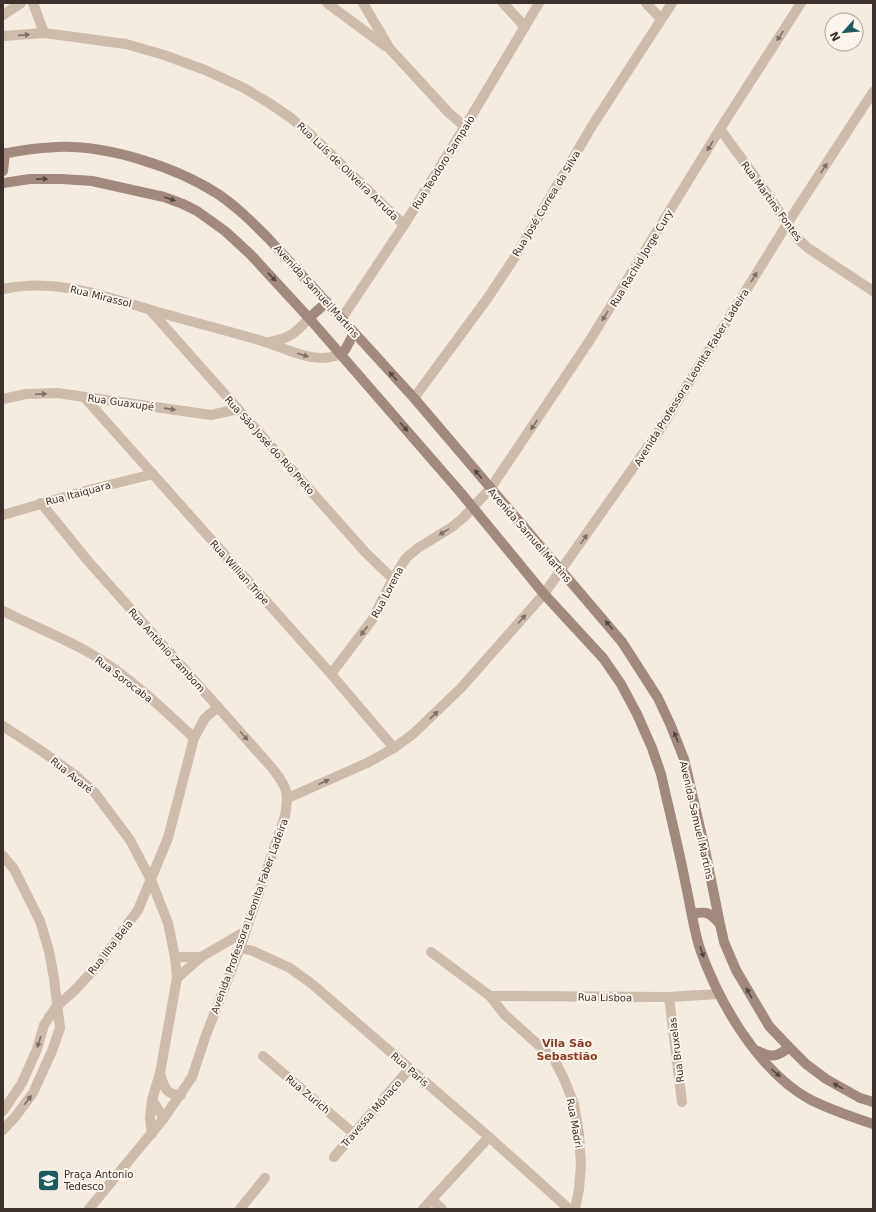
<svg xmlns="http://www.w3.org/2000/svg" width="876" height="1212" viewBox="0 0 876 1212" font-family="'DejaVu Sans',sans-serif">
<rect width="100%" height="100%" fill="#f4ebe1"/>
<g fill="none" stroke-linecap="round" stroke-linejoin="round">
<g stroke="#cdbbac" stroke-width="10">
<polyline points="33,3 44,33"/>
<polyline points="327,3 385,46"/>
<polyline points="363,3 390,49 448,112 465,127"/>
<polyline points="503,3 525,27"/>
<polyline points="646,3 661,19"/>
<polyline points="3,15 21,3"/>
<polyline points="3,36 44,33 126,44 164,55 205,70 244,88 269,103 291,118 310,134 404,225"/>
<polyline points="720,129 766,192 797,238 808,248 873,291"/>
<path d="M3,289c53,-11 98,6 148,21 37,11 74,20 111,31 24,7 53,25 78,13"/>
<polyline points="150,310 366,553 393,579"/>
<polyline points="342,318 404,225 469,120 539,3"/>
<path d="M269,342c20,-3 27,-9 40,-24"/>
<polyline points="85,398 331,674 394,748"/>
<polyline points="414,398 487,299 515,257 592,126 672,3"/>
<polyline points="3,399 26,394 57,393 211,415 238,409"/>
<path d="M41,503l47,58 185,208c15,20 16,23 12,47l-45,132 -34,87 -14,42 -28,41 -75,91"/>
<polyline points="3,515 89,490 153,474"/>
<path d="M3,611c28,14 58,26 85,41 40,23 73,55 106,86"/>
<polyline points="331,674 372,620 393,579 406,558 418,548 452,527 463,518 490,489 590,340 720,129 801,3"/>
<polyline points="3,726 40,750 75,775 95,793 130,840 151,880 168,923 175,957 177,978 160,1073 152,1100 164,1118"/>
<polyline points="288,798 367,763 394,748 413,734 461,688 544,594 659,431 787,224 873,92"/>
<polyline points="240,948 253,951 290,968 312,984 489,1137 569,1209"/>
<polyline points="431,952 490,996 504,1014 554,1059 564,1079 574,1104 579,1134 581,1165 579,1189 575,1209"/>
<polyline points="175,957 201,957"/>
<polyline points="177,978 201,957 244,932"/>
<polyline points="490,996 669,997 719,994"/>
<polyline points="669,997 682,1102"/>
<polyline points="56,1007 74,991 99,964 138,910 168,838 194,738 205,718 218,707"/>
<polyline points="263,1056 353,1133"/>
<path d="M160,1073c4,13 5,22 21,22"/>
<polyline points="152,1134 150,1118 152,1100"/>
<polyline points="334,1157 409,1069"/>
<polyline points="432,1200 442,1209"/>
<polyline points="240,1209 265,1178"/>
<polyline points="423,1209 489,1137"/>
</g>
<g stroke="#cdbbac" stroke-width="10">
<polyline points="3,856 14,869 40,921 49,951 54,978 60,1028 52,1051 33,1093 15,1117 3,1130"/>
<polyline points="3,1111 22,1083 37,1049 44,1025 56,1007"/>
</g>
<g stroke="#a18a7d" stroke-width="10">
<path d="M3,154c18,-4 36,-6 54,-7 51,-2 119,20 161,47 19,13 34,28 50,44l146,160 208,244 36,56 13,28 13,33 20,86 16,79 4,18 12,28 33,56 20,21 17,17 20,15 34,19 13,4"/>
<polyline points="3,171 5,153"/>
<path d="M3,183l27,-4h32l30,2 72,16 19,7 14,7 28,20 26,24 58,63 152,175 83,101 59,64 18,26 16,30 15,34 9,26c8,36 17,71 24,107 5,22 8,46 15,68 19,54 59,123 111,151 20,10 41,17 62,24"/>
<polyline points="309,318 327,302"/>
<polyline points="340,354 345,350 354,333"/>
<path d="M692,914c15,-3 17,-2 27,9"/>
<path d="M758,1051c12,7 20,6 31,-4"/>
</g>
</g>
<defs><path id="oneway-solid" d="M-6-.8H1V-3.2L6.5 0L1 3.2V.8H-6Z"/></defs>
<g fill="#7d6f65">
<use href="#oneway-solid" transform="translate(24 35) rotate(-4)"/>
<use href="#oneway-solid" transform="translate(780 36) rotate(123)"/>
<use href="#oneway-solid" transform="translate(710 146) rotate(121)"/>
<use href="#oneway-solid" transform="translate(824 168) rotate(-57)"/>
<use href="#oneway-solid" transform="translate(754 277) rotate(-58)"/>
<use href="#oneway-solid" transform="translate(605 316) rotate(122)"/>
<use href="#oneway-solid" transform="translate(303 355) rotate(17)"/>
<use href="#oneway-solid" transform="translate(41 394) rotate(-2)"/>
<use href="#oneway-solid" transform="translate(170 409) rotate(8)"/>
<use href="#oneway-solid" transform="translate(534 425) rotate(124)"/>
<use href="#oneway-solid" transform="translate(444 532) rotate(148)"/>
<use href="#oneway-solid" transform="translate(584 539) rotate(-55)"/>
<use href="#oneway-solid" transform="translate(522 619) rotate(-49)"/>
<use href="#oneway-solid" transform="translate(364 631) rotate(127)"/>
<use href="#oneway-solid" transform="translate(434 715) rotate(-44)"/>
<use href="#oneway-solid" transform="translate(244 736) rotate(48)"/>
<use href="#oneway-solid" transform="translate(324 782) rotate(-24)"/>
<use href="#oneway-solid" transform="translate(39 1042) rotate(108)"/>
<use href="#oneway-solid" transform="translate(28 1100) rotate(-53)"/>
</g>
<g fill="#544640">
<use href="#oneway-solid" transform="translate(42 179) rotate(-1)"/>
<use href="#oneway-solid" transform="translate(170 199) rotate(19)"/>
<use href="#oneway-solid" transform="translate(272 277) rotate(47)"/>
<use href="#oneway-solid" transform="translate(393 376) rotate(-132)"/>
<use href="#oneway-solid" transform="translate(404 427) rotate(49)"/>
<use href="#oneway-solid" transform="translate(478 474) rotate(-130)"/>
<use href="#oneway-solid" transform="translate(609 625) rotate(-130)"/>
<use href="#oneway-solid" transform="translate(676 737) rotate(-112)"/>
<use href="#oneway-solid" transform="translate(702 952) rotate(71)"/>
<use href="#oneway-solid" transform="translate(749 993) rotate(-119)"/>
<use href="#oneway-solid" transform="translate(776 1073) rotate(41)"/>
<use href="#oneway-solid" transform="translate(838 1086) rotate(-151)"/>
</g>
<defs>
<symbol id="school-square" viewBox="-11 -11 22 22"><rect x="-9" y="-9" width="18" height="18" rx="4" fill="#1f5a5e" stroke="#fbf5ee"/><path d="M0-5L7-2L0 1L-7-2ZM-4 1L0 2.5L4 1V4Q0 6-4 4Z" fill="#fff"/></symbol>
</defs>
<g fill-rule="evenodd">
<use href="#school-square" x="36" y="1168" width="25" height="25"/>
</g>
<g text-anchor="middle" stroke-width="4" stroke-linejoin="round" paint-order="stroke">
<g font-size="10" fill="#3b302b" stroke="#fbf5ee">
<text transform="translate(443 162) rotate(-58)" y="4">Rua Teodoro Sampaio</text>
<text transform="translate(348 171) rotate(44)" y="4">Rua Luís de Oliveira Arruda</text>
<text transform="translate(772 201) rotate(54)" y="4">Rua Martins Fontes</text>
<text transform="translate(546 203) rotate(-59)" y="4">Rua José Correa da Silva</text>
<text transform="translate(641 258) rotate(-59)" y="4">Rua Rachid Jorge Cury</text>
<text transform="translate(317 291) rotate(48)" y="4">Avenida Samuel Martins</text>
<text transform="translate(101 296) rotate(14)" y="4">Rua Mirassol</text>
<text transform="translate(691 377) rotate(-58)" y="4">Avenida Professora Leonita Faber Ladeira</text>
<text transform="translate(121 402) rotate(8)" y="4">Rua Guaxupé</text>
<text transform="translate(270 445) rotate(48)" y="4">Rua São José do Rio Preto</text>
<text transform="translate(78 493) rotate(-15)" y="4">Rua Itaiquara</text>
<text transform="translate(530 535) rotate(49)" y="4">Avenida Samuel Martins</text>
<text transform="translate(240 572) rotate(48)" y="4">Rua Willian Tripe</text>
<text transform="translate(387 592) rotate(-62)" y="4">Rua Lorena</text>
<text transform="translate(167 650) rotate(48)" y="4">Rua Antônio Zambom</text>
<text transform="translate(124 679) rotate(37)" y="4">Rua Sorocaba</text>
<text transform="translate(72 775) rotate(39)" y="4">Rua Avaré</text>
<text transform="translate(697 820) rotate(77)" y="4">Avenida Samuel Martins</text>
<text transform="translate(249 916) rotate(-70)" y="4">Avenida Professora Leonita Faber Ladeira</text>
<text transform="translate(110 947) rotate(-52)" y="4">Rua Ilha Bela</text>
<text transform="translate(605 997) rotate(1)" y="4">Rua Lisboa</text>
<text transform="translate(676 1050) rotate(-97)" y="4">Rua Bruxelas</text>
<text transform="translate(410 1069) rotate(41)" y="4">Rua Paris</text>
<text transform="translate(308 1094) rotate(40)" y="4">Rua Zurich</text>
<text transform="translate(371 1113) rotate(-49)" y="4">Travessa Mônaco</text>
<text transform="translate(575 1123) rotate(80)" y="4">Rua Madri</text>
</g>
<g font-size="10" fill="#3b302b" stroke="#fbf5ee" text-anchor="start">
<text x="64" y="1178">Praça Antonio<tspan x="64" dy="12">Tedesco</tspan></text>
</g>
<g font-size="11" font-weight="bold" fill="#8c3b22" stroke="#fbf5ee">
<text x="567" y="1047">Vila São<tspan x="567" dy="13">Sebastião</tspan></text>
</g>
</g>
<rect width="876" height="1212" fill="none" stroke="#3b302b" stroke-width="8"/>
<g transform="translate(844 32) rotate(243)"><circle r="19" fill="#fbf5ee" stroke="#aea6a0"/>
<path d="M0-3L7 15L0 10L-7 15Z" fill="#1f5a5e"/>
<text y="-6" font-size="11" font-weight="bold" text-anchor="middle" fill="#3b302b">N</text>
</g>
</svg>
